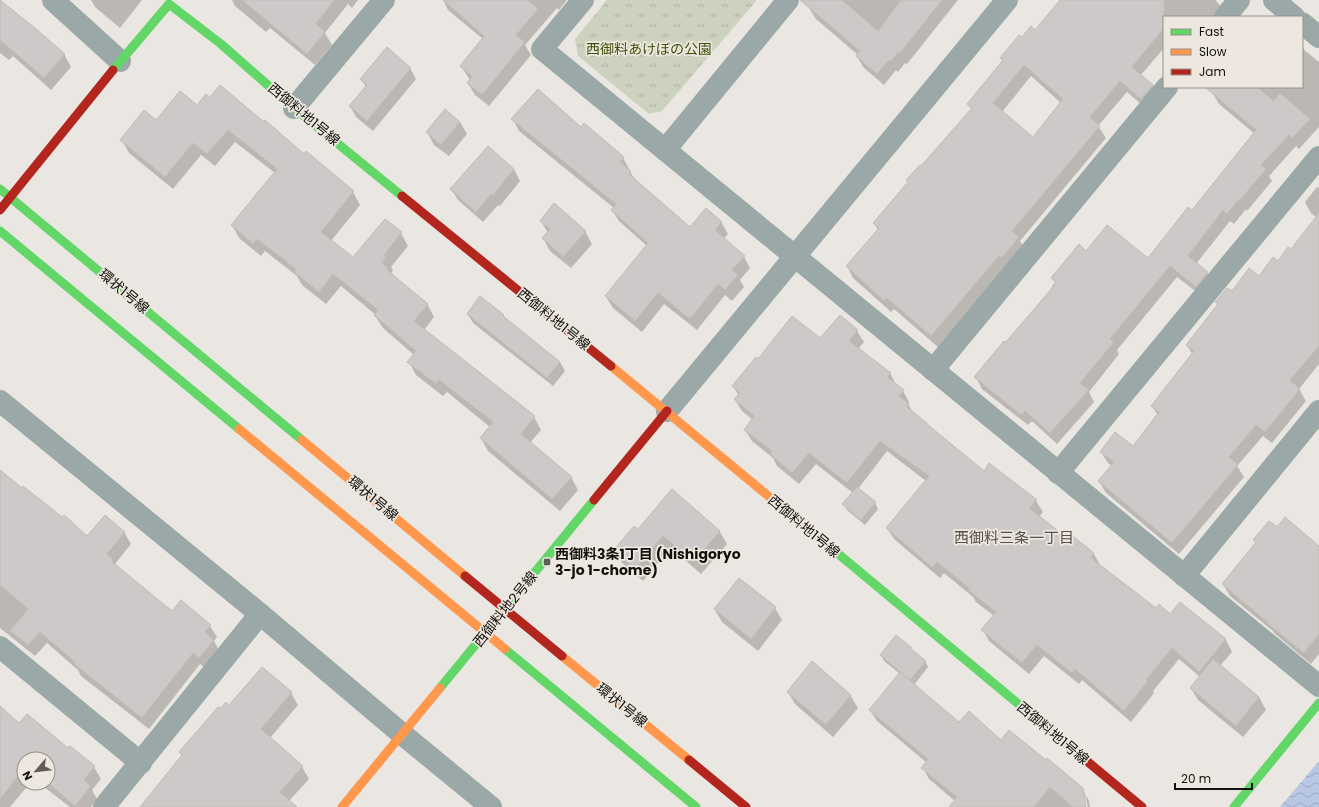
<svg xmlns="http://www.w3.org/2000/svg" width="1319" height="807" viewBox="0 0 1319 807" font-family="Poppins,'Noto Sans JP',sans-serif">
<defs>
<pattern id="grass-tufts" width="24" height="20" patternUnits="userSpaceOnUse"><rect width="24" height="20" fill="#cdd2be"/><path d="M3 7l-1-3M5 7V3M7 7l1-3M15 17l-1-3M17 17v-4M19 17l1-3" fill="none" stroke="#afb3a2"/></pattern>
<pattern id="water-waves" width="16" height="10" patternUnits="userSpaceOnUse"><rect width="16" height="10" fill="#b8c7e3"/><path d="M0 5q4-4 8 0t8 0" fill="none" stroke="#9daac2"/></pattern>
</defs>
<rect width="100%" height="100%" fill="#eae6e2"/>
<polygon fill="url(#grass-tufts)" points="607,0 757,0 662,111 649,114 578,56 575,39"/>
<polygon fill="url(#water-waves)" points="1319,761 1319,807 1280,807"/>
<g fill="#0003" fill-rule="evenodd">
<polygon points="91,0 142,0 120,28 95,7"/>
<polygon points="232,0 358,0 352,8 348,4 325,33 332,45 315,65 270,28 266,32 235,6"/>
<polygon points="443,0 567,0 559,10 557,8 525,45 531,55 489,106 475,95 468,83 470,80 461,66 483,39 448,10"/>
<polygon points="816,0 958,0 907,64 905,63 898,72 896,70 884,85 864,68 857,57 858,55 816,19 809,8"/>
<path d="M1061,0h154l4,4 7,12 -1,1h-61v31l-23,27 11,10 7,12 -11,13 -21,-18 -29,34 8,12 -86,103 5,8 -87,98 -44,-38 -3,3 -38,-34 -6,-12 31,-36 -4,-7 98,-113 -4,-6 35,-43 -2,-3 21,-19 13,-8zM1031,76l30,27 -28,35 -31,-26z"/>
<polygon points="0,1 64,54 71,67 51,90 13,56 9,60 0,53"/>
<polygon points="1302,48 1319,62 1319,127 1299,149 1296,146 1269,176 1272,181 1247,211 1246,209 1234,224 1230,221 1196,264 1207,273 1214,284 1203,297 1177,277 1117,350 1119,354 1089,392 1094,402 1057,444 1032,421 1028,425 982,389 976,377 1054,287 1056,284 1052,278 1087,252 1148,260 1192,212 1255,134 1219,104 1212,92 1217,87 1302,87"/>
<polygon points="410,68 416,79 373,131 356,117 350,106 366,87 361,79"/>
<polygon points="197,107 304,155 353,192 360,205 331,241 353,259 401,233 408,246 391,267 393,270 391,274 427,304 434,317 424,330 534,417 541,430 530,443 571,477 578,490 560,511 488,451 481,438 490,427 447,392 443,396 416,375 409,362 414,355 383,328 375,316 376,315 341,286 326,304 302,285 297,276 265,251 261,256 239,238 232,225 275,173 235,142 215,166 201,155 173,189 129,153 122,140 156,121"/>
<polygon points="513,119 581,129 623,158 629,169 629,170 636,181 690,229 721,222 728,234 723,239 744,257 750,268 740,280 744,287 732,301 725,295 697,330 664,304 642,332 613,308 606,297 647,246 619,221 612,210 614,208 519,131"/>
<polygon points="460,122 467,134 449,156 434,145 427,132"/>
<polygon points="514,169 520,181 500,206 498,205 483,222 458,200 451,189"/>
<polygon points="1317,187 1319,188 1319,364 1299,389 1306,401 1272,443 1263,436 1237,466 1244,477 1179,554 1106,493 1099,481 1112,466 1108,463 1101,452 1133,447 1158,415 1152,406 1192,354 1187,345 1218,305 1217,302 1259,277 1278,263 1291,250 1317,218 1311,213 1305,202"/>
<polygon points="541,221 585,231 592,244 571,268 550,251 543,238 548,233"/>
<polygon points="468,314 503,316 505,319 560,362 565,371 553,386 473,323"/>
<polygon points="857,331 864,342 858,349 890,373 896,385 903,391 909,402 908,404 915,415 928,426 984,472 1036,501 1043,512 1039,517 1061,534 1064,531 1094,554 1100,565 1156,609 1170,615 1180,603 1226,640 1232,652 1220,666 1259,697 1266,710 1243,737 1198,700 1191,688 1200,677 1179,659 1153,691 1154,693 1131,722 1082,680 1079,684 1044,656 1029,674 989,641 983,630 994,616 976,602 973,597 944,573 940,578 894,539 887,528 926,481 887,451 858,489 875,503 878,509 865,525 847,510 844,504 853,493 816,464 799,484 777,466 773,458 752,441 745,430 753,420 742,411 735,400 739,396 733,386 758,360 821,340"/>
<polygon points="0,471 22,489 87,538 124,532 131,544 115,564 117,567 172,612 182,601 210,626 217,637 214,641 220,652 206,669 200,664 149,729 81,676 78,670 47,643 35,656 0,628"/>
<polygon points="672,491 720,532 727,544 701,574 671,548 643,581 622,563 615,551 638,531"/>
<polygon points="1277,529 1319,547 1319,626 1315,631 1319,634 1319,654 1311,664 1275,634 1273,631 1230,596 1223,584 1256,543 1255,540"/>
<polygon points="775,608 782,620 758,651 722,622 715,610"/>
<polygon points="911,649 914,652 925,661 928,667 914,685 959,723 1001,742 1082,789 1089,801 1090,807 1088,807 1085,795 1083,795 1086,807 951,807 955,801 929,779 923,768 927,763 877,721 870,710 900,674 884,661 881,655"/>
<polygon points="788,692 850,695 858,708 833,737 795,704"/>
<polygon points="291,693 298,705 270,738 302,767 309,779 289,801 296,807 149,807 221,710 229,706"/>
<polygon points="0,708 19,724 68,749 94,767 101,779 92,790 97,799 91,807 70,807 39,783 48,783 48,759 24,759 24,783 30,783 10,807 0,807"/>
</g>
<g fill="#cdc9c8" stroke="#bfbcba" fill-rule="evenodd">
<polygon points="0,0 36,29 65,54 44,78 0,40"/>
<polygon points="242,0 334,0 316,24 325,32 307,54"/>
<polygon points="443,0 528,0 538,9 516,35 525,42 482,95 467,83 472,76 460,66 484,36"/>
<polygon points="800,0 842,0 878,31 901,0 942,0 900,53 898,52 891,61 889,60 877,74 856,56 860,51"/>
<path d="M1060,0h104v28l-32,39 21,18 -12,14 -21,-18 -30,36 10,9 -88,105 7,6 -17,21 -3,-2 -68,80 -44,-38 -3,3 -38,-35 33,-38 -6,-5 35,-41 -2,-2 14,-15 1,1 51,-58 -5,-4 36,-44 -3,-2 19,-23 3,2 9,-11 4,4zM1024,65l39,34 -30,38 -40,-34z"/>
<polygon points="387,47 411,68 367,121 349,106 367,85 360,79"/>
<polygon points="220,85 264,122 265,120 304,154 306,151 354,191 321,232 353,257 385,219 402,232 384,255 386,257 382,263 388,268 387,270 428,304 414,321 535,416 521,434 572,477 552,499 480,438 493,422 439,380 436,384 407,362 416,351 374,315 378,310 333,274 319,292 294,272 296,269 257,239 253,244 231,225 277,169 228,130 207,154 193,143 165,177 120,140 144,110 156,120 180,91 197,105 206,94 210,97"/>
<polygon points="1205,87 1257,87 1274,101 1280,93 1310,119 1292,138 1289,135 1261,165 1266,169 1240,200 1239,199 1227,214 1223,210 1188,256 1208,272 1196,287 1170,266 1110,339 1114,342 1080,383 1089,390 1050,433 1025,411 1021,415 974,377 1004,341 1006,342 1053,287 1052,286 1056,282 1051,278 1079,244 1086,251 1107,225 1148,258 1188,207 1192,210 1256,130"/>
<polygon points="538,89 581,127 584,123 624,157 620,162 631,171 629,174 690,227 706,208 722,222 715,230 745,256 732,270 738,275 725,290 718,284 690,319 658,293 635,321 605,296 648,243 611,210 616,204 511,119"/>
<polygon points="445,109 460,122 441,145 426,132"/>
<polygon points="488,146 514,169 493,195 491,194 476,212 450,189"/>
<polygon points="554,203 586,231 563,257 542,238 550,229 540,221"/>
<polygon points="1319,213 1319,346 1290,380 1300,389 1265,432 1256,425 1229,457 1238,465 1172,543 1098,481 1114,462 1100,452 1115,432 1133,446 1159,412 1151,406 1194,351 1186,345 1218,304 1215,302 1227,288 1232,291 1249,268 1259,276 1273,257 1278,261 1288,247 1291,249"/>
<polygon points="480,296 504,315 503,316 560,362 547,378 467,314"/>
<polygon points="840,315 858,330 849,341 891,373 887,377 904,390 899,396 909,404 907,407 927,423 927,424 984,471 989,463 1037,500 1029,508 1061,533 1064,529 1094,553 1091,558 1156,608 1159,604 1170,614 1180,602 1226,639 1199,672 1172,648 1146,680 1148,681 1124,711 1075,669 1072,673 1037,645 1022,663 981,630 996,612 968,590 970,589 937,562 933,568 886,528 929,476 880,441 847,483 809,453 792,473 770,454 772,451 744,430 754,416 734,399 740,393 732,386 756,357 758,359 792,316 820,338"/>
<polygon points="0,470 22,488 23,486 62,517 64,515 87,536 105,515 125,532 107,554 113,559 111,561 172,611 181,600 211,625 205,632 214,640 199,658 193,653 142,718 74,664 75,662 40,632 28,645 10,631 28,609 0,585"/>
<polygon points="857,487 876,502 861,520 842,504"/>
<polygon points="672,489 720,531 694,562 663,536 635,569 613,551 634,526 638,529"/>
<polygon points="1285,517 1319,546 1319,634 1304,653 1267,623 1267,622 1222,584 1256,542 1253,540 1269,521 1277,527"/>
<polygon points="739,578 776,607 751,639 714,609"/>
<polygon points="896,635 912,648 911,649 926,661 910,680 880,655"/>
<polygon points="1213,659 1259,697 1236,726 1190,688"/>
<polygon points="812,661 851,695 826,725 787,692"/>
<polygon points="262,667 292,692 261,729 303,766 280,792 297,807 140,807 182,755 179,752 218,707 221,708 226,702 229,705"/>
<polygon points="900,672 959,722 969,711 1001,740 1009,730 1046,760 1047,758 1083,788 1086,807 1073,807 1050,787 1034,807 949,807 957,797 921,768 928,759 869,710"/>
<polygon points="0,706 19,723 27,714 68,748 70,746 95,766 84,780 91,786 75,806 48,783 48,759 24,759 24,769 0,799"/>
</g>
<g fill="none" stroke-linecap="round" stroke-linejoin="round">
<g stroke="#9ba8a8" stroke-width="22">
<polyline points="53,0 120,61"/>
<polyline points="583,0 542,49 1319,686"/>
<polyline points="1274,0 1294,17"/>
<polyline points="1225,17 1239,0"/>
<polyline points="1302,23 1319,37"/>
<polyline points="294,108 384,0"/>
<polyline points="665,150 788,0"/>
<polyline points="933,370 1167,87"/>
<polyline points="0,401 260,614 402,734 491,807"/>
<polyline points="667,411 1007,0"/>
<polyline points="1058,473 1319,157"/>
<polyline points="1184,576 1319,411"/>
<polyline points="0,647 141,763"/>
<polyline points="104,807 260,614"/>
</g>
<g stroke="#63d668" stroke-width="9">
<polyline points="113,70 169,4 221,44 294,108 402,196"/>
<polyline points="0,189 302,440"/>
<polyline points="0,231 239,429"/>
<polyline points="824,542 1088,762"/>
<polyline points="505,649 696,807"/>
<polyline points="440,688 594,500"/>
<polyline points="1234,807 1319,703"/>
</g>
<g stroke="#ff974d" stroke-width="9">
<polyline points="611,366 824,542"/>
<polyline points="239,429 505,649"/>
<polyline points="302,440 465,576"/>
<polyline points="562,656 689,760"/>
<polyline points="342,807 440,688"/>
</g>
<g stroke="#b3261e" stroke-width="9">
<polyline points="402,196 611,366"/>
<polyline points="0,210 113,70"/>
<polyline points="594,500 667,411"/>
<polyline points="465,576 562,656"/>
<polyline points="689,760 746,807"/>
<polyline points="1088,762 1142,807"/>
</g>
</g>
<rect fill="#5e5b58" stroke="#ede7df" stroke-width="1.5" x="543" y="558" width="8" height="8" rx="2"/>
<g text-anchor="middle" stroke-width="3.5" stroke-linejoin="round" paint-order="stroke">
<g font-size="14" fill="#3c5009" stroke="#ede7df">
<text x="649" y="54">西御料あけぼの公園</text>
</g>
<g font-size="14" fill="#12100d" stroke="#ede7df">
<text transform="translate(304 114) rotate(40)" y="5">西御料地1号線</text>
<text transform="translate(124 291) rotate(40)" y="5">環状1号線</text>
<text transform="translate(554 319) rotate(39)" y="5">西御料地1号線</text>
<text transform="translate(373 498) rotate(40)" y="5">環状1号線</text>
<text transform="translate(804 526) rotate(40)" y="5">西御料地1号線</text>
<text transform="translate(505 609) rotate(-51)" y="5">西御料地2号線</text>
<text transform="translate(622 705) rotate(39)" y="5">環状1号線</text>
<text transform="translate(1053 733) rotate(40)" y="5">西御料地1号線</text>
</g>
<g font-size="14" font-weight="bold" fill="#12100d" stroke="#ede7df" text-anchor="start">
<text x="555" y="559">西御料3条1丁目 (Nishigoryo<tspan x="555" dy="16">3-jo 1-chome)</tspan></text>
</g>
<g font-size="15" fill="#544f48" stroke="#ede7df">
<text x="1014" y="543">西御料三条一丁目</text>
</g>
</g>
<rect x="1163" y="16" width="140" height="72" fill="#ede7df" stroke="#95918b"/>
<rect x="1171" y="29" width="20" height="6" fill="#63d668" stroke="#95918b"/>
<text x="1199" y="36" font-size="12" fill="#12100d">Fast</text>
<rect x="1171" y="49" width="20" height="6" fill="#ff974d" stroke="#95918b"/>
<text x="1199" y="56" font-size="12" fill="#12100d">Slow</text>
<rect x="1171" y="69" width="20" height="6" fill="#b3261e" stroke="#95918b"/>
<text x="1199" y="76" font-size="12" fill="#12100d">Jam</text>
<g transform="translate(36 771) rotate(242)"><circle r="19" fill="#ede7df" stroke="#95918b"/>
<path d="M0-3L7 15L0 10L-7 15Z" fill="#5e5b58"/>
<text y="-6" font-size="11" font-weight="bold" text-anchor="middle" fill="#12100d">N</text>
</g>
<path d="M1175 783v6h77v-6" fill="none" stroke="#12100d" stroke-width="2"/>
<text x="1181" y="783" font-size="12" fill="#12100d" stroke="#ede7df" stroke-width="3" paint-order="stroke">20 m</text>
</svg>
